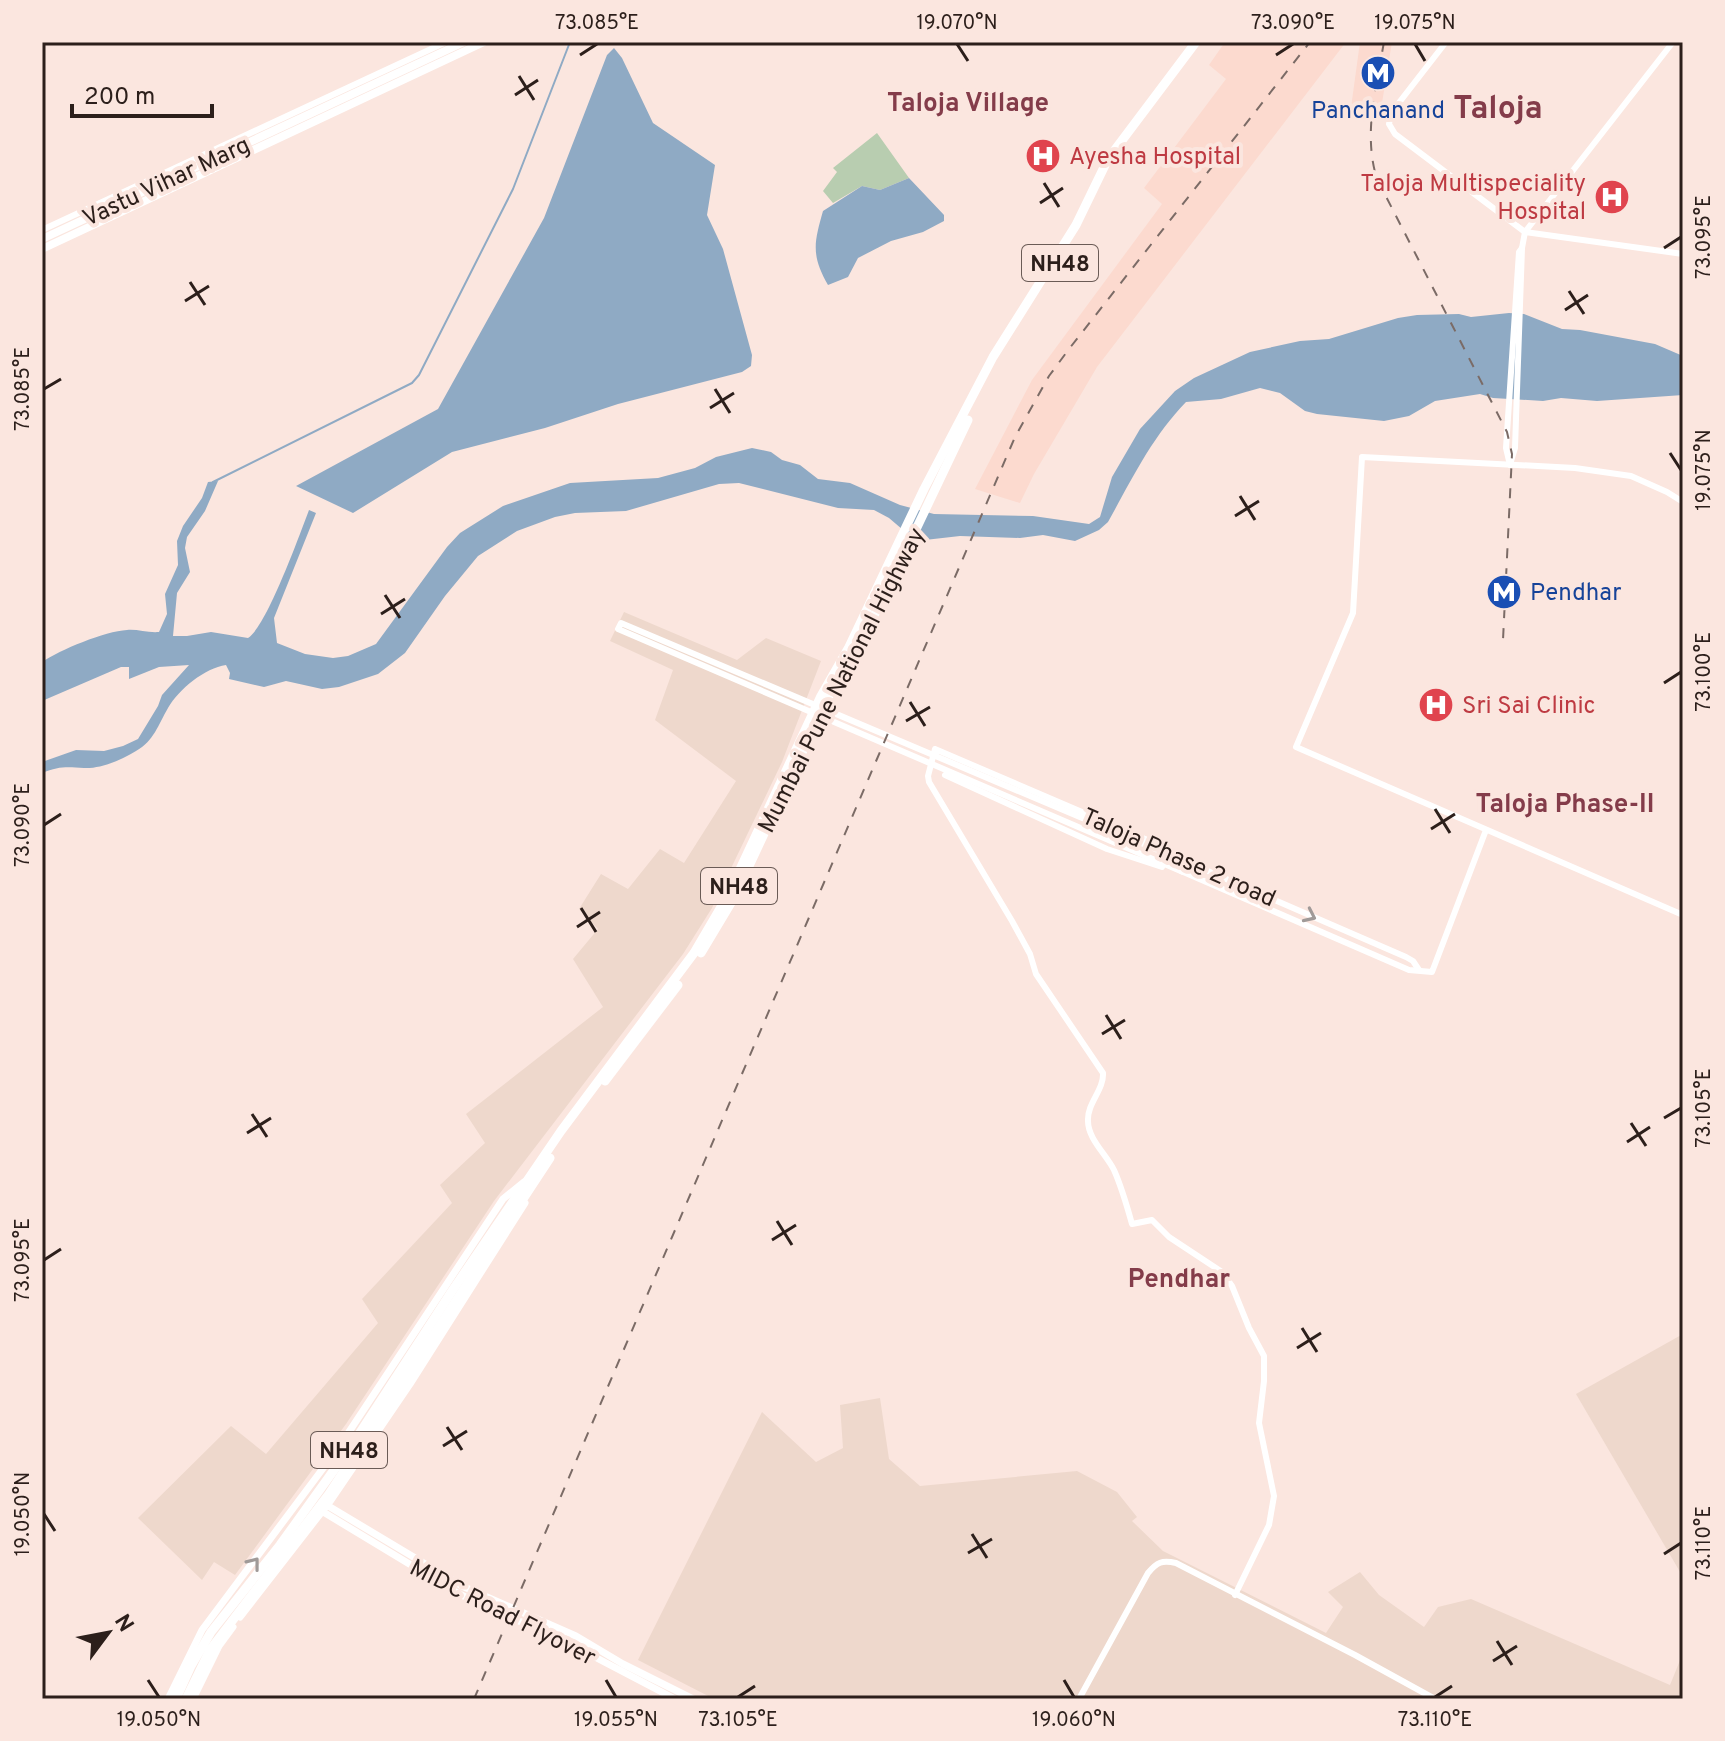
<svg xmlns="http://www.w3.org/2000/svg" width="1725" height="1741" viewBox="0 0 1725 1741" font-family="Overpass,sans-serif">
<rect width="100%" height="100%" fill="#fbe6df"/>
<g fill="#eed8cc">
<polygon points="624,612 737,660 766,638 821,661 782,762 712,908 683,954 494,1201 346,1424 235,1575 214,1562 202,1580 138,1518 231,1426 266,1454 378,1323 362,1299 452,1203 440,1185 485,1143 466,1114 603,1007 573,959 598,929 579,909 601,874 628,889 660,849 684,863 736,781 655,720 673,670 610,641"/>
<polygon points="1683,1334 1683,1577 1576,1394"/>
<polygon points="880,1398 889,1459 920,1486 1077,1471 1117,1492 1137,1517 1132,1521 1163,1551 1326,1633 1343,1607 1328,1592 1360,1572 1379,1595 1424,1627 1438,1607 1471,1599 1670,1685 1683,1653 1683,1699 714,1699 638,1660 762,1412 816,1462 843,1448 840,1405"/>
</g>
<g fill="#fcdacf">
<polygon points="1225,42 1346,42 1097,367 1034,474 1020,503 975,489 1032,380 1162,204 1144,188 1226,79 1209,65"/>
<polygon points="1360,42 1392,42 1380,115 1350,115"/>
</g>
<polygon fill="#b8cdb0" points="877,133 909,178 880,190 862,186 833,203 823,191 837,172 833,168"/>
<g fill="#8faac4">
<polygon points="614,48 622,58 653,123 715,165 707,215 723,249 752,355 751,366 742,372 618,404 545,428 452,452 353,513 296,486 438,409 544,218 607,55"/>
<path d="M909,178l35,37v6l-21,11 -32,9 -33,17 -10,19 -20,8c-17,-30 -14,-42 -5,-74l39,-25 18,4z"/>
<path d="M1509,313l15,1 38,15 18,1 75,14 28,12v39l-86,6 -36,-3 -18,3 -50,-3 -13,-4 -45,7 -26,15 -25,5 -67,-7 -12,-3 -25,-18 -20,-5 -39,11 -35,3c-34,35 -54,77 -78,120l-9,8 -24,11 -32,-6 -23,3 -60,-2 -44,5 -27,-23 -15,-8 -36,-2 -99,-25 -20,1 -93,27 -51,2 -20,4 -38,14 -39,25 -33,40 -40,57 -27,21 -39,13 -17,2 -36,-8 -22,6 -35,-8 1,-6 -4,-8c-21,3 -47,24 -58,43 -10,17 -14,33 -32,43 -14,9 -36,18 -52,17 -17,-1 -25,-2 -42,5v-11l34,-12 28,1 19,-5 15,-7 20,-33 4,-11 27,-30 -30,2 -30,12v-12h-8l-79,34v-39c18,-12 63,-31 85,-32 10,-1 21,3 32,2l8,-18 -2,-20 13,-29 -1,-24 6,-15 19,-28 6,-16 10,-1 -13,30 -18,26 -2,11 5,24 -13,21 -4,43h14l24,-4 37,6c18,-10 52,-104 61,-128l7,3 -42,105 3,25 28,11 28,4 15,-2 28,-12 71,-97 13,-14 43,-27 67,-23 88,-5 37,-10 21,-11 36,-9 19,4 11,8 18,5 18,14 32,4 50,22 34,9 99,2 56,8 11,-7 12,-40 28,-48 35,-38 19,-13 56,-26 50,-11 29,-2 69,-21 19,-3 42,-1 12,3z"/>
</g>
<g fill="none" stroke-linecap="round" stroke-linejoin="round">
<polyline stroke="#8faac4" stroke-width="2" points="213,482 412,383 419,375 513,189 570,42"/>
<g stroke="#fff" stroke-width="6">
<polyline points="1446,42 1391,113 1389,124 1395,134 1525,232 1683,254"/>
<polyline points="42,230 446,42"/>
<polyline points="1511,461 1515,448 1516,419 1522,248"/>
<polyline points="1510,465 1506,448 1519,252 1522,248 1525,232 1673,42"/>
<polyline points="1683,502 1667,492 1631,476 1575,468 1362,457 1353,613 1296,747 1683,915"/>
<polyline points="945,775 1107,849 1162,867"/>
<polyline points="1172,856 621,623 618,629 1183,872"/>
<polyline points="1181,871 1409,970 1432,972 1486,830"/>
<path d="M1235,1595l34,-70 5,-29 -15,-73 5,-42v-25l-15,-28 -17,-42 -10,-14 -53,-35 -17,-17 -20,4c-5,-18 -10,-36 -18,-54 -8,-16 -26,-31 -26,-49 -1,-18 16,-31 15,-48l-67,-99 -6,-20 -18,-33 -83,-139 -1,-6 7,-27 210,90 42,23 219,95 7,4 6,9"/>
<path d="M1079,1699l69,-126c9,-11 14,-13 28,-10l179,92 80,44"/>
</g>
<g stroke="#fff" stroke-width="7">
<polyline points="325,1504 462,1586 576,1636 623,1664 693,1699"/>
<polyline points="320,1510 459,1594 570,1644 675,1699"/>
<polyline points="240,1617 331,1500 410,1384 525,1203"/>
<polyline points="168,1699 202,1630 339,1447 503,1199 524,1182"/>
<polyline points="193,1699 219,1646 233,1627"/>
</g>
<g stroke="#fff" stroke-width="8">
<polyline points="42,239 464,42"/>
<polyline points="42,249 484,42"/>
</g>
<g stroke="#fff" stroke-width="9">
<polyline points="701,953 734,898 827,699 863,638 900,563 968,420"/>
<polyline points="605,1081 678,985"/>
<polyline points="176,1699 191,1666 211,1632 280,1545 352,1445 452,1291 561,1131 694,953 728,895 821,696 849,647 924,489 993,357 1076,225 1108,159 1196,42"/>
<polyline points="186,1699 210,1650 329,1494 550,1158"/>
</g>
<g stroke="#7b6b66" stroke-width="2" stroke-dasharray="10 10" stroke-linecap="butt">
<path d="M1384,42c-8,45 -21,93 -7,137l130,253 5,22 -9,186"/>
<polyline points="474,1699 1015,437 1049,376 1069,349 1310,42"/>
</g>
</g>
<defs><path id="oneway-chevron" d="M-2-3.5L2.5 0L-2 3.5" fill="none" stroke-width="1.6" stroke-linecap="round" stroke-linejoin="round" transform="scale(2)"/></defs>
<g stroke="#a09a98">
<use href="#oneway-chevron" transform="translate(1310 916) rotate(25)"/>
<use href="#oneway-chevron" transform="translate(254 1563) rotate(-52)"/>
</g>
<path fill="none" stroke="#2c1f1b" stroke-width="3" d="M957,44l11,17M1415,44l10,17M580,55l17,-11M1276,55l17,-11M519,76l15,24M515,95l23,-15M1044,183l15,24M1040,203l23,-15M1664,248l17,-11M190,282l15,23M1569,291l15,23M185,301l24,-15M1565,310l23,-15M44,389l17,-10M715,389l15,24M710,408l24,-15M1670,453l11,17M1240,496l15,24M1235,516l24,-15M385,595l15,23M381,614l24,-15M1664,683l17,-11M910,702l15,24M906,721l24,-14M1435,809l15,24M44,825l17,-11M1431,829l24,-15M581,908l15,24M577,927l23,-15M1106,1015l15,24M1102,1034l23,-14M252,1114l15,23M1664,1118l17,-10M1631,1123l15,23M247,1133l24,-15M1627,1142l23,-15M777,1221l15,24M772,1240l24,-15M44,1260l17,-11M1302,1328l15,24M1297,1348l24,-15M447,1427l15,23M443,1446l24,-15M44,1514l11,17M972,1534l15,24M968,1553l24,-14M1664,1554l17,-11M1497,1641l15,24M1493,1661l24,-15M148,1680l11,17M606,1680l10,17M1064,1680l10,17M738,1697l17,-11M1435,1697l17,-11"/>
<defs>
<symbol id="metro-disc" viewBox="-11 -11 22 22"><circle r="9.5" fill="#1a4fb4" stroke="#fbe6df"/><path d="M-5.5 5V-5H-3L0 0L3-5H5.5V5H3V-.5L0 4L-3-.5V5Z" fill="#fff"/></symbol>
<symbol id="hospital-disc" viewBox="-11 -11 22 22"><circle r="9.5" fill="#e0444e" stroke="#fbe6df"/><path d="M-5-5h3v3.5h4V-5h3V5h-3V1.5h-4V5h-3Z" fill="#fff"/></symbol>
</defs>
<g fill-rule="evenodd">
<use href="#metro-disc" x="1358" y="53" width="40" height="40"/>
<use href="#hospital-disc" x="1023" y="136" width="40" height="40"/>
<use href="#hospital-disc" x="1592" y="177" width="40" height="40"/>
<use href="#metro-disc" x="1484" y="572" width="40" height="40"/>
<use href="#hospital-disc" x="1416" y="685" width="40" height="40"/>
</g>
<g text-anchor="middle" stroke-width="8" stroke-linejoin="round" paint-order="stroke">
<g fill="#fbe6df" stroke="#6a5b56" stroke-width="2">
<rect x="1022" y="245" width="76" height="36" rx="6"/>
<rect x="701" y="868" width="76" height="36" rx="6"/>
<rect x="311" y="1432" width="76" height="36" rx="6"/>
</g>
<g font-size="22" font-weight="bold" fill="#2c1f1b">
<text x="1060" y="271">NH48</text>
<text x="739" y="894">NH48</text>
<text x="349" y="1458">NH48</text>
</g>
<g font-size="24" fill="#164399" stroke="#fbe6df">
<text x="1378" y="118">Panchanand</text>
<text x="1530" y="600" text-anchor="start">Pendhar</text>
</g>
<g font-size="24" fill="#be3a42" stroke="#fbe6df" text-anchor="start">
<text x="1069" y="164">Ayesha Hospital</text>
<text x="1586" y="191" text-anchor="end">Taloja Multispeciality<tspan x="1586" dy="28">Hospital</tspan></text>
<text x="1462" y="713">Sri Sai Clinic</text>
</g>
<g font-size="24" fill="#2c1f1b" stroke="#fbe6df">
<text transform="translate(166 181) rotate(-25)" y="8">Vastu Vihar Marg</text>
<text transform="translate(841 680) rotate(-63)" y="8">Mumbai Pune National Highway</text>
<text transform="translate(1179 857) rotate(24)" y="8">Taloja Phase 2 road</text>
<text transform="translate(503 1612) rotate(27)" y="8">MIDC Road Flyover</text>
</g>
<g font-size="26" font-weight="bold" fill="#843c4a" stroke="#fbe6df">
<text x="968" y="111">Taloja Village</text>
<text x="1565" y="812">Taloja Phase-II</text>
<text x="1179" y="1287">Pendhar</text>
</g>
<g font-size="32" font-weight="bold" fill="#843c4a" stroke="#fbe6df">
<text x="1498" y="118">Taloja</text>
</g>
</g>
<rect width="1725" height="1741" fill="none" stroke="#fbe6df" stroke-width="88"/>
<g transform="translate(108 1633) rotate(58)" stroke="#fbe6df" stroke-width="6" paint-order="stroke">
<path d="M0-6L14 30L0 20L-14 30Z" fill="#2c1f1b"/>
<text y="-12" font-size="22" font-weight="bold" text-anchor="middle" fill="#2c1f1b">N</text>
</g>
<path d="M72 104v12h140v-12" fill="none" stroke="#2c1f1b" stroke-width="4"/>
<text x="84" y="104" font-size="24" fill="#2c1f1b" stroke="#fbe6df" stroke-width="6" paint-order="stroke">200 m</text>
<rect x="44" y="44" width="1637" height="1653" fill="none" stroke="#2c1f1b" stroke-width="3"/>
<g font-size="20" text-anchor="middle" fill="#2c1f1b">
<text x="597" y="29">73.085°E</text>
<text x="957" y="29">19.070°N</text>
<text x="1293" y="29">73.090°E</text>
<text x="1415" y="29">19.075°N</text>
<text transform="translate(1703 237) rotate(-90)" y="7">73.095°E</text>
<text transform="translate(22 389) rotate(-90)" y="7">73.085°E</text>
<text transform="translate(1703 470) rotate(-90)" y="7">19.075°N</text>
<text transform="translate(1703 672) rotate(-90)" y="7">73.100°E</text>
<text transform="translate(22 825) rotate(-90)" y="7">73.090°E</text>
<text transform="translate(1703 1108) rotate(-90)" y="7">73.105°E</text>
<text transform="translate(22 1260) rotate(-90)" y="7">73.095°E</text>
<text transform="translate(22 1514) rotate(-90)" y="7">19.050°N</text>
<text transform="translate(1703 1543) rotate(-90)" y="7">73.110°E</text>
<text x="159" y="1726">19.050°N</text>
<text x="616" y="1726">19.055°N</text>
<text x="738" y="1726">73.105°E</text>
<text x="1074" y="1726">19.060°N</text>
<text x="1435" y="1726">73.110°E</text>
</g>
</svg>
